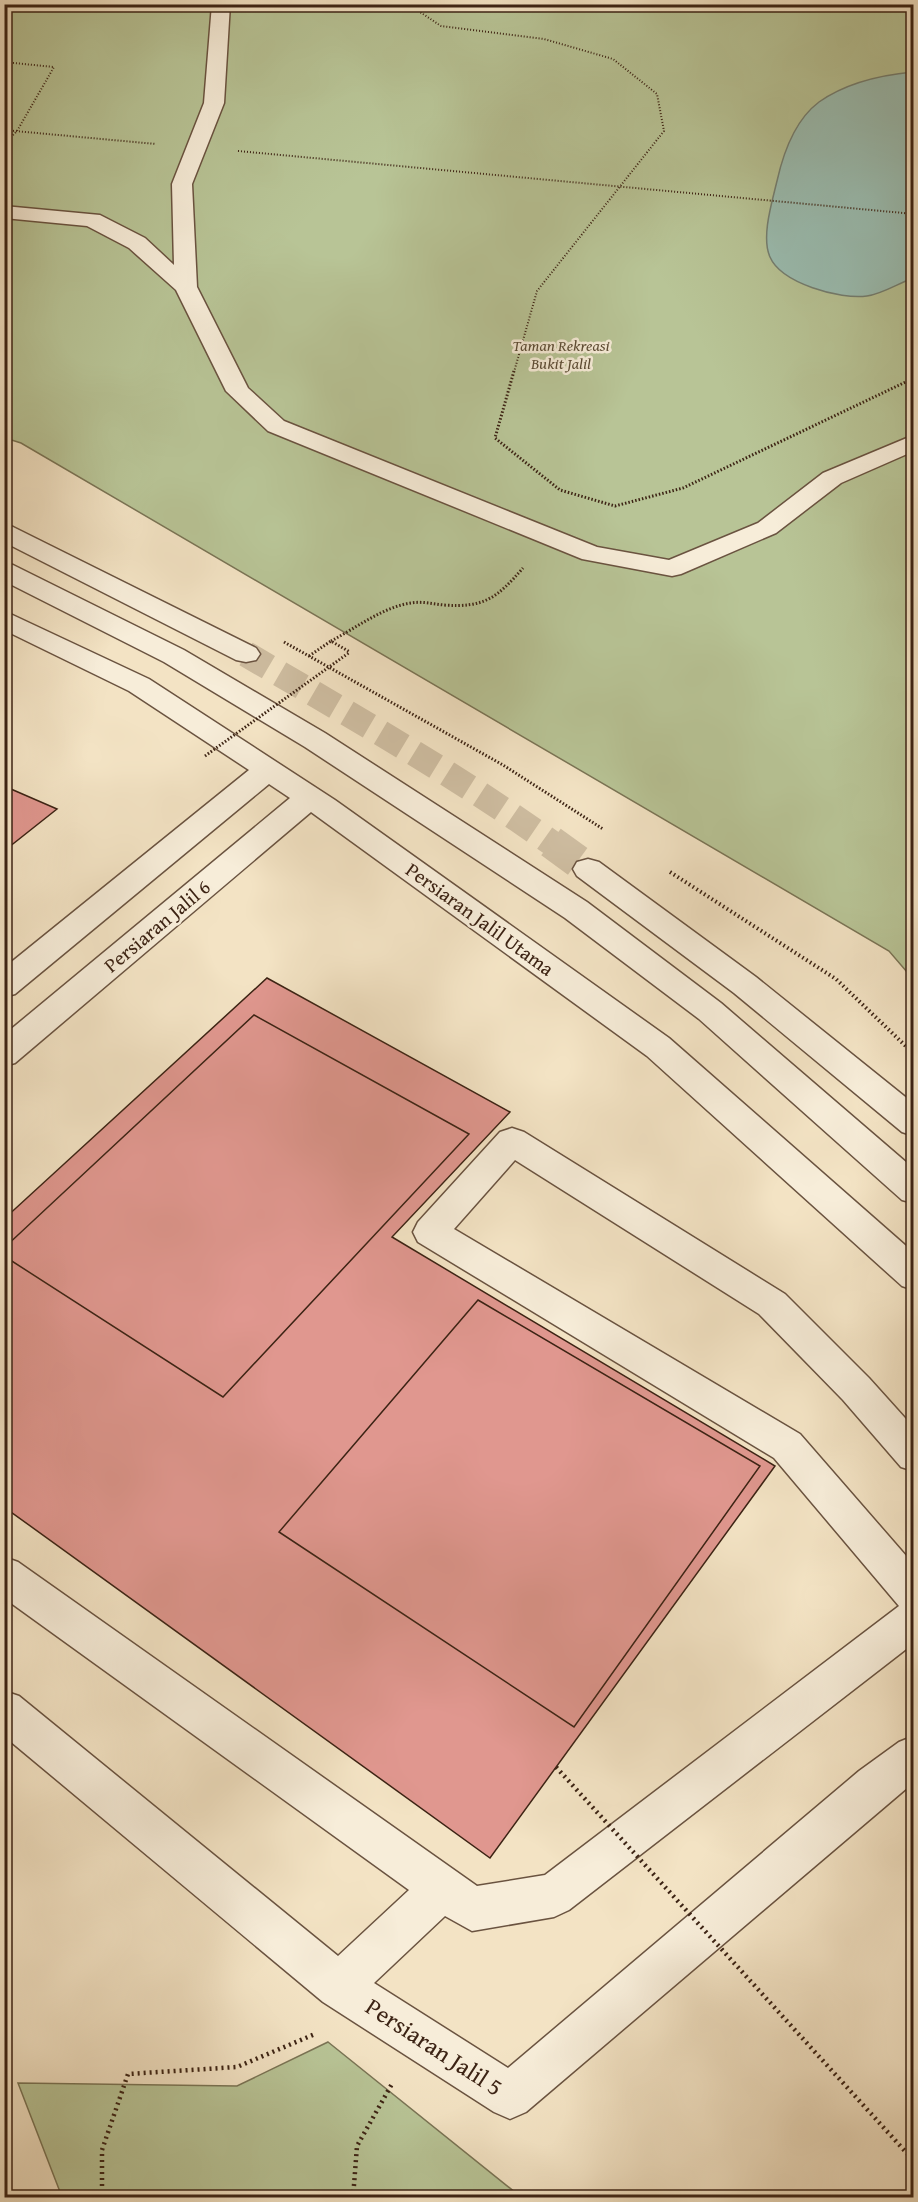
<svg xmlns="http://www.w3.org/2000/svg" width="918" height="2202" viewBox="0 0 918 2202" font-family="'Gentium Book Plus',serif">
<rect width="100%" height="100%" fill="#f3e3c4"/>
<filter id="stains"><feTurbulence type="fractalNoise" baseFrequency=".00333" numOctaves="4"/><feColorMatrix values="0 0 0 0 .2 0 0 0 0 .09 0 0 0 0 .02 0 0 0 .5 -.17"/></filter>
<radialGradient id="worn" r=".72"><stop offset=".6" stop-color="#630" stop-opacity="0"/><stop offset="1" stop-color="#630" stop-opacity=".3"/></radialGradient>
<g fill="#b8c496" stroke="#7a7455" stroke-width="1.5">
<polygon points="895,4 913,11 913,979 889,951 21,443 5,438 4,5"/>
<polygon points="328,2042 521,2197 62,2197 18,2083 237,2086"/>
</g>
<path fill="#9bbeb2" stroke="#758073" stroke-width="1.5" d="M913,72v206c-14,5 -31,16 -46,18 -27,4 -86,-13 -97,-39 -9,-20 2,-55 7,-76 6,-27 18,-61 42,-79 27,-19 62,-27 94,-30z"/>
<g fill="#e0978f" stroke="#3c2314" stroke-width="1.5">
<polygon points="4,786 57,809 4,851"/>
<polygon points="267,978 510,1112 392,1237 775,1466 490,1858 4,1507 4,1219"/>
<polygon points="254,1015 469,1134 223,1397 4,1256 4,1248"/>
<polygon points="478,1300 760,1466 574,1727 279,1532"/>
</g>
<g fill="none" stroke-linecap="round" stroke-linejoin="round">
<path stroke="#cebda1" stroke-width="26" stroke-dasharray="26 13" stroke-linecap="butt" d="M246,654c104,61 209,120 307,190"/>
<polyline stroke="#cebda1" stroke-width="33" stroke-dasharray="33 16" stroke-linecap="butt" points="551,842 588,869"/>
<defs>
<g id="minor">
<polygon points="212,4 230,4 224,103 192,184 197,287 248,388 284,421 597,547 669,560 758,523 823,473 914,435 914,451 841,483 776,533 681,574 672,576 582,559 268,431 226,391 176,290 129,248 87,226 4,218 4,206 100,215 145,238 174,265 172,184 204,103"/>
<polygon points="4,524 13,527 256,648 260,654 256,660 246,662 236,660 4,542"/>
<polygon points="4,563 13,565 184,650 325,733 587,902 721,1003 914,1169 914,1203 902,1200 699,1019 565,918 305,747 164,662 4,581"/>
<polygon points="4,611 149,679 335,800 669,1038 914,1253 914,1290 902,1286 647,1056 311,812 15,1063 4,1066 4,1035 290,798 269,784 15,994 4,997 4,968 249,770 129,691 4,630"/>
<polygon points="588,859 599,862 756,977 914,1104 914,1136 902,1132 734,993 577,876 573,869 577,862"/>
<polygon points="512,1128 524,1132 785,1294 869,1378 914,1428 914,1471 901,1467 843,1400 759,1314 515,1160 454,1229 800,1434 914,1565 914,1643 569,1910 554,1917 472,1931 445,1916 374,1983 508,2068 859,1771 899,1742 914,1736 914,1782 526,2112 510,2119 494,2112 323,2002 4,1736 4,1691 19,1696 338,1956 409,1890 4,1598 4,1557 18,1562 477,1886 545,1875 899,1606 774,1458 418,1242 413,1232 418,1222 500,1132"/>
</g>
</defs>
<use href="#minor" stroke="#6a5340" stroke-width="3"/>
<g stroke="#3c2314" stroke-width="2" stroke-dasharray="1 2" stroke-linecap="butt">
<polyline points="408,4 441,26 544,39 613,59 657,94 664,131 537,291 514,372"/>
<polyline points="4,6 7,4"/>
<polyline points="4,62 54,67 17,131 4,144"/>
<polyline points="4,130 156,144"/>
<polyline points="238,151 914,214"/>
</g>
<g stroke="#3c2314" stroke-width="3" stroke-dasharray="1.5 2" stroke-linecap="butt">
<polyline points="514,371 495,438 560,490 615,506 683,488 914,378"/>
<path d="M331,641c25,-13 52,-34 80,-38 11,-2 22,1 33,2 40,3 53,-7 79,-37"/>
<polyline points="284,642 503,765 603,829"/>
<polyline points="309,656 331,641 350,652"/>
</g>
<polyline stroke="#3c2314" stroke-width="4" stroke-dasharray="1.5 3" stroke-linecap="butt" points="670,872 836,979 914,1054"/>
<g stroke="#3c2314" stroke-width="4.5" stroke-dasharray="2 4" stroke-linecap="butt">
<polyline points="102,2198 102,2150 128,2074 237,2067 315,2034"/>
<polyline points="353,2198 357,2146 393,2082"/>
</g>
<use href="#minor" fill="#f7edd9" fill-rule="evenodd"/>
<polyline stroke="#3c2314" stroke-width="3" stroke-dasharray="1.5 2" stroke-linecap="butt" points="205,756 350,652"/>
<polyline stroke="#3c2314" stroke-width="4.5" stroke-dasharray="2 4" stroke-linecap="butt" points="556,1767 914,2161"/>
</g>
<g text-anchor="middle" stroke-width="5" stroke-linejoin="round" paint-order="stroke">
<g font-size="16" font-style="italic" fill="#5b4b34" stroke="#f7edd9">
<text x="561" y="351">Taman Rekreasi<tspan x="561" dy="18">Bukit Jalil</tspan></text>
</g>
<g font-size="20" fill="#3c2314" stroke="#f7edd9">
<text transform="translate(480 919) rotate(36)" y="7">Persiaran Jalil Utama</text>
<text transform="translate(157 926) rotate(-40)" y="7">Persiaran Jalil 6</text>
</g>
<g font-size="24" fill="#3c2314" stroke="#f7edd9">
<text transform="translate(434 2047) rotate(33)" y="8">Persiaran Jalil 5</text>
</g>
</g>
<rect width="918" height="2202" fill="none" stroke="#f3e3c4" stroke-width="24"/>
<rect x="6" y="6" width="906" height="2190" fill="none" stroke="#3c2314" stroke-width="3"/>
<rect x="12" y="12" width="894" height="2178" fill="none" stroke="#3c2314" stroke-width="1.5"/>
<rect width="100%" height="100%" filter="url(#stains)"/>
<rect width="100%" height="100%" fill="url(#worn)"/>
</svg>
